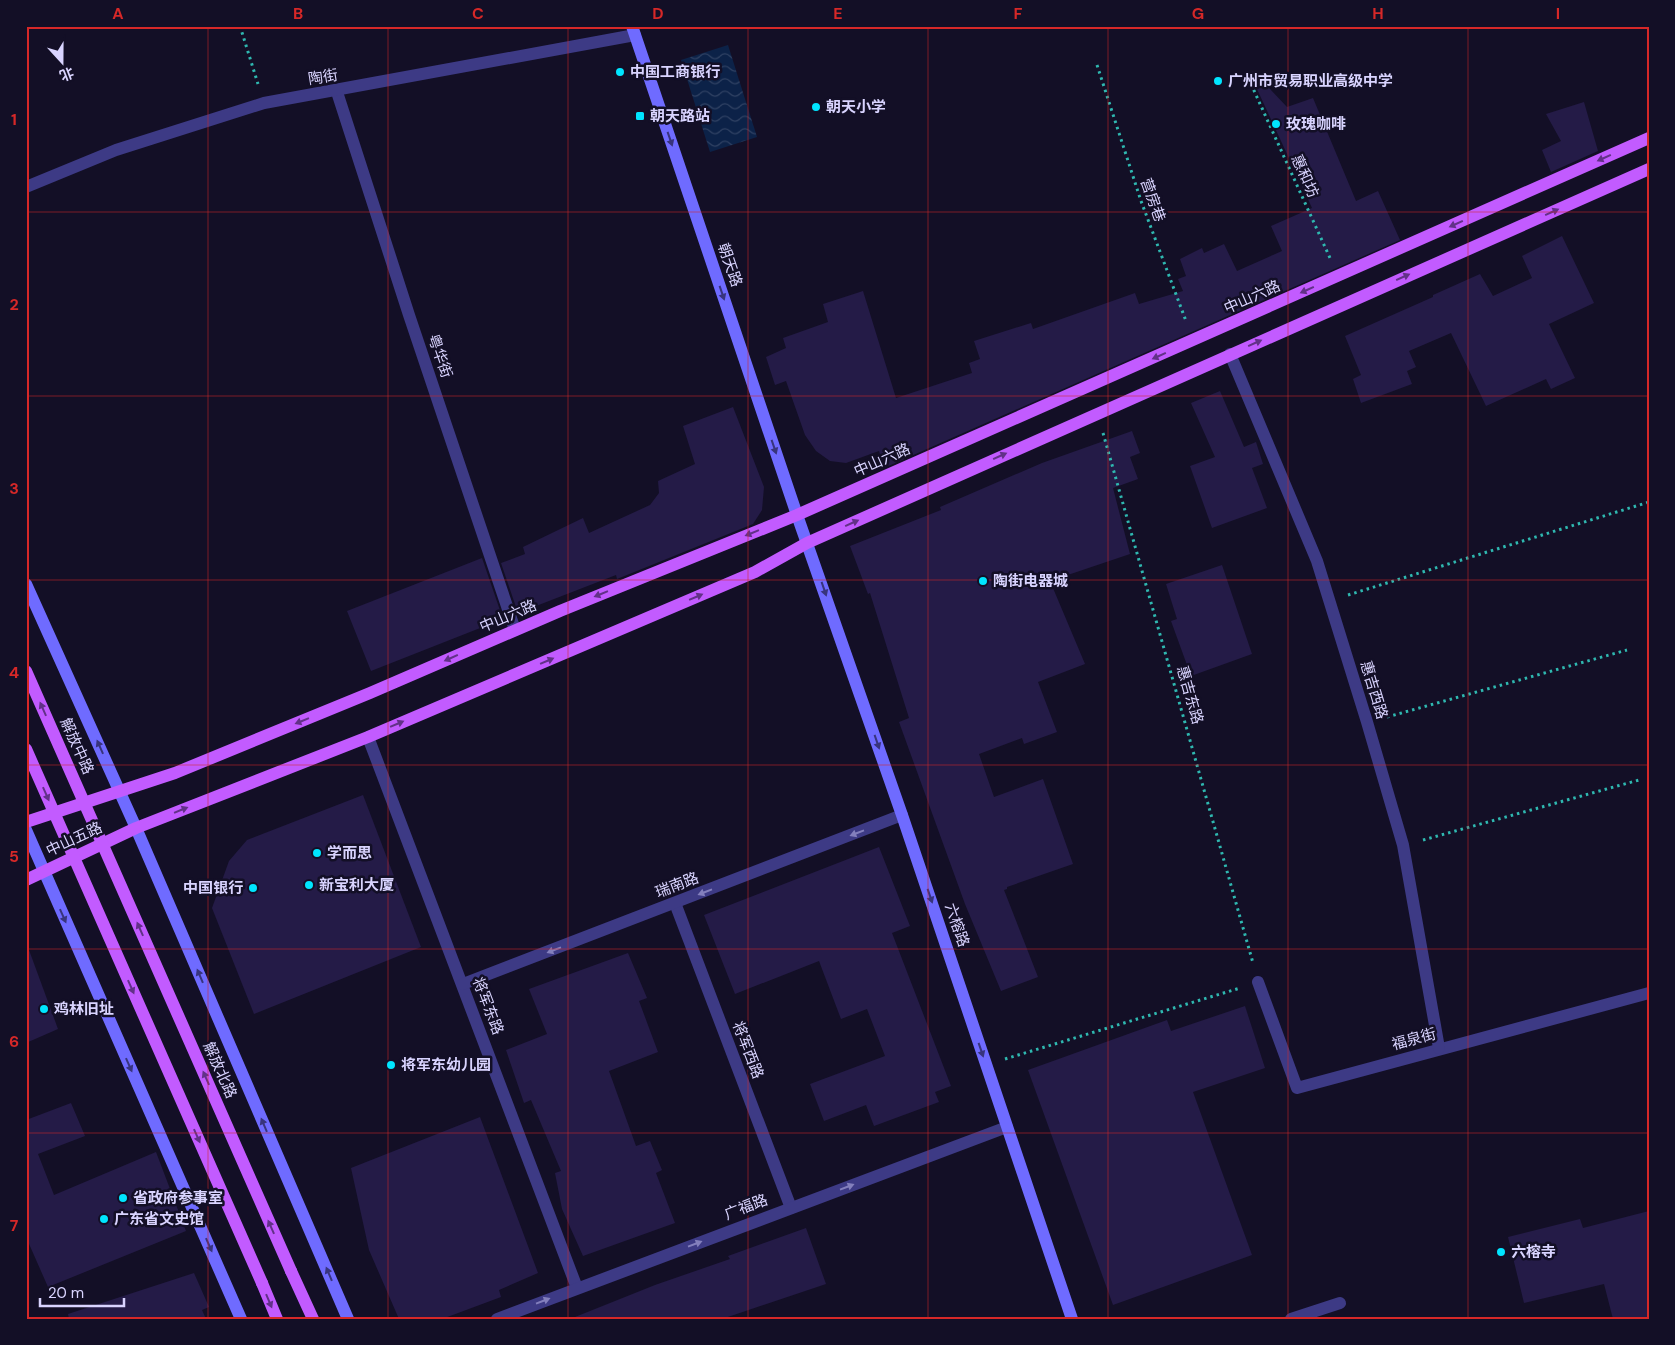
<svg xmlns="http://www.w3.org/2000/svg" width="1675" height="1345" viewBox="0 0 1675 1345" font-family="'DM Sans','Noto Sans SC',sans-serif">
<defs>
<pattern id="water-waves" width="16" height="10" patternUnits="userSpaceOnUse" patternTransform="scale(1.25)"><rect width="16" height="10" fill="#0c2248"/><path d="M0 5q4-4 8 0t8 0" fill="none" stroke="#2f4163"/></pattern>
</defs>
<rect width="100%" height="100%" fill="#130f26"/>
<polygon fill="url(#water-waves)" points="728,45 757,137 710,152 681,60"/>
<g fill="#241b47">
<polygon points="1253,71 1287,107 1313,98 1356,201 1378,191 1400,240 884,468 879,451 846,463 830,461 816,451 805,435 786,381 775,385 766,357 786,348 783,338 828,322 823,304 863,291 896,398 972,373 969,363 980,359 974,341 1031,323 1033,329 1135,293 1139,304 1183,291 1178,279 1186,276 1180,259 1202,248 1204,253 1224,244 1237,271 1282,251 1271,226 1312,208 1250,74"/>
<polygon points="1584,102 1598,151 1551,172 1542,150 1561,141 1546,114"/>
<polygon points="1562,236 1594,303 1549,324 1575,378 1551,389 1546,379 1486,406 1451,333 1409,351 1416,367 1407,371 1412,384 1361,403 1353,379 1361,375 1345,336 1433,297 1433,295 1480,274 1493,296 1532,278 1522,256"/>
<polygon points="1220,391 1244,447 1256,442 1263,464 1252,468 1267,508 1212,528 1190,466 1215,457 1191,403"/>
<polygon points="733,407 764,487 762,510 753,524 617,579 616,575 518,613 501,563 525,554 523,547 583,518 589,533 650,505 659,493 658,481 695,464 683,426"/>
<polygon points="1132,431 1140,453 1130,457 1138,479 1113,488 1130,554 1050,581 1085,664 1038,682 1057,732 1024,744 1022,738 979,754 994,797 1043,779 1073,864 1007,887 1007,889 1004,890 1038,977 1001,991 965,904 899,722 909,718 870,593 868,594 850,546 941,510 940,507 1042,463"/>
<polygon points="482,558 503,619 371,671 347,611"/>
<polygon points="1222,565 1252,654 1191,676 1171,621 1177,619 1166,584"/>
<polygon points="363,795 421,947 254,1014 212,908 229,861 247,840"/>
<polygon points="879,847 910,926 892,933 951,1086 935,1092 939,1102 874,1126 866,1105 824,1121 810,1084 885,1056 867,1009 841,1019 819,961 735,994 704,915"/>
<polygon points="26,950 29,950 58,1029 26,1043"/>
<polygon points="628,953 647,998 639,1001 658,1052 609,1071 636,1146 650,1141 662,1170 656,1173 675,1223 583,1256 562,1209 555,1173 561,1171 531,1100 524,1103 506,1050 547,1034 529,989"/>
<polygon points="1245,1006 1265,1068 1193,1092 1252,1255 1113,1305 1028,1070 1167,1020 1171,1031"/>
<polygon points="71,1103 85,1136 38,1154 54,1195 156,1152 186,1231 48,1287 26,1237 26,1120"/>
<polygon points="480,1117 538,1273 499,1290 501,1297 442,1319 399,1319 369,1250 351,1168"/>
<polygon points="1649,1211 1649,1319 1613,1319 1604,1284 1524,1303 1508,1237 1580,1219 1583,1228"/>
<polygon points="806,1228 826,1284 722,1319 576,1319 575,1317 655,1285 730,1259 728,1256"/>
<polygon points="194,1273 209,1307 202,1310 206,1319 69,1319 68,1314"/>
</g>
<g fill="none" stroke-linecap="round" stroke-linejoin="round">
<g stroke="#2fb8b0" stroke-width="3" stroke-dasharray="2.5 4" stroke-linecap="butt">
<polyline points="240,26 258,84"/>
<polyline points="1097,65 1141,201 1186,321"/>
<polyline points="1251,84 1330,258"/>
<polyline points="1103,433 1253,963"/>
<polyline points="1348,595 1649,502"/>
<polyline points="1387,717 1627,650"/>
<polyline points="1423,840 1639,780"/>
<polyline points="1005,1059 1240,988"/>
</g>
<g stroke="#3d3a85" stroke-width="12">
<polyline points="337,92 409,315 515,630"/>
<polyline points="26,187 116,150 264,103 635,35"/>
<polyline points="1258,982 1297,1088 1649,993"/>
<polyline points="1291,1319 1340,1303"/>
</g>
<g stroke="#3d3a85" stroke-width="12">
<polyline points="1230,354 1317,561 1367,722 1403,845 1439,1048"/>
<polyline points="368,737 577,1288"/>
<polyline points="675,903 791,1208"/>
<polyline points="463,984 902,815"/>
<polyline points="497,1319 1007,1127"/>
</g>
<g stroke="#6f6bff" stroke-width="12">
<polyline points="632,26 797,515 902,815 1072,1319"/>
<polyline points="26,584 136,828 348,1319"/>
<polyline points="26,830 241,1319"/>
</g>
<g stroke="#c25bff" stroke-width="12">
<polyline points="26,822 175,773 370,693 560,611 797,515 1649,138"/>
<polyline points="26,880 136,828 368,737 755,572 807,543 1649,169"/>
<polyline points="291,1271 313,1319"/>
<polyline points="262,1283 277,1319"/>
</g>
<g stroke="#c25bff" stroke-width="12">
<polyline points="26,671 291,1271"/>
<polyline points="26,749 262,1283"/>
</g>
</g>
<defs><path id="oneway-solid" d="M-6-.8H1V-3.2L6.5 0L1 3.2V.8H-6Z" transform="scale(1.25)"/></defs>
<g fill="#38347d">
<use href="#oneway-solid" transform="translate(670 139) rotate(71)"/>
<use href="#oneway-solid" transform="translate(722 293) rotate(71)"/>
<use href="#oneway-solid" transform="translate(774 447) rotate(71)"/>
<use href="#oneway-solid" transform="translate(824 589) rotate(71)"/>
<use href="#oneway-solid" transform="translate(877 742) rotate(71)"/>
<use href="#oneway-solid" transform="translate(100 747) rotate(-114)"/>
<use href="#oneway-solid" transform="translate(930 896) rotate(71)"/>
<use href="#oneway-solid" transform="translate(63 916) rotate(66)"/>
<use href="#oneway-solid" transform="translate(200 976) rotate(-113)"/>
<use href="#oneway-solid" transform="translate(981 1050) rotate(71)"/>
<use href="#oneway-solid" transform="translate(129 1065) rotate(66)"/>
<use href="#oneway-solid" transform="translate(264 1125) rotate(-113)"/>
<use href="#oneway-solid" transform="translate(209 1245) rotate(66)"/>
<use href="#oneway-solid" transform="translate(329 1274) rotate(-113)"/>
</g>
<g fill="#623188">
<use href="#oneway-solid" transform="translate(1604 158) rotate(156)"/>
<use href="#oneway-solid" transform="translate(1552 212) rotate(-24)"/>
<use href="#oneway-solid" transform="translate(1456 224) rotate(156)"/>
<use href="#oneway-solid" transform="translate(1403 277) rotate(-24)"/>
<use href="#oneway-solid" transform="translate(1307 290) rotate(156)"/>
<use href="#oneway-solid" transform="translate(1255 343) rotate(-24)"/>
<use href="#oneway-solid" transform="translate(1159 356) rotate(156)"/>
<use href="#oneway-solid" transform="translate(1000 456) rotate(-24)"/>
<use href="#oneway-solid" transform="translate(852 523) rotate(-24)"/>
<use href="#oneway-solid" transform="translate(752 533) rotate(158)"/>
<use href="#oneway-solid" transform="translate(601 594) rotate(158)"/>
<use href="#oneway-solid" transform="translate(696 597) rotate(-23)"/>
<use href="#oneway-solid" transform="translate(451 658) rotate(156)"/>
<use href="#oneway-solid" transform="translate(547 661) rotate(-23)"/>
<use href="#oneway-solid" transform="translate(43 709) rotate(-114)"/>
<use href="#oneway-solid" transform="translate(302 721) rotate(158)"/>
<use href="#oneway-solid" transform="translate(397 724) rotate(-23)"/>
<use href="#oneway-solid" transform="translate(46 794) rotate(66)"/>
<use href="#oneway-solid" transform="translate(181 810) rotate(-22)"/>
<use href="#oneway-solid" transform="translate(140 929) rotate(-114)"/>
<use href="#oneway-solid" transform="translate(131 987) rotate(66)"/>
<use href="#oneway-solid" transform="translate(206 1078) rotate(-114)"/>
<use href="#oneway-solid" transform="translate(197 1136) rotate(66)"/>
<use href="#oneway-solid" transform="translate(271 1227) rotate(-114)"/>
<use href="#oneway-solid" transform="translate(269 1301) rotate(67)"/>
</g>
<g fill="#837fbc">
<use href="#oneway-solid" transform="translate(857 833) rotate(159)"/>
<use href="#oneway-solid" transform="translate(705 892) rotate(159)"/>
<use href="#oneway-solid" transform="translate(554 950) rotate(159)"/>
<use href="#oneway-solid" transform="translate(847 1187) rotate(-21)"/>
<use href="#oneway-solid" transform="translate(695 1244) rotate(-21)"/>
<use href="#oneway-solid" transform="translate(543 1301) rotate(-21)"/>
</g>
<path fill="none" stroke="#d62828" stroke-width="1" stroke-opacity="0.55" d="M208,26v1293M388,26v1293M568,26v1293M748,26v1293M928,26v1293M1108,26v1293M1288,26v1293M1468,26v1293M26,212h1623M26,396h1623M26,580h1623M26,765h1623M26,949h1623M26,1133h1623"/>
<g fill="#00e5ff" stroke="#130f26" stroke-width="2">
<circle cx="620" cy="72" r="5"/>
<circle cx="1218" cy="81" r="5"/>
<circle cx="816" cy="107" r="5"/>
<rect x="635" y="111" width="10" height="10" rx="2.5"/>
<circle cx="1276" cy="124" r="5"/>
<circle cx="983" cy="581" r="5"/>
<circle cx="317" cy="853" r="5"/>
<circle cx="309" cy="885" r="5"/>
<circle cx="253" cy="888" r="5"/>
<circle cx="44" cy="1009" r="5"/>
<circle cx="391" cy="1065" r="5"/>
<circle cx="123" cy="1198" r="5"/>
<circle cx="104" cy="1219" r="5"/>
<circle cx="1501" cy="1252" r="5"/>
</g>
<g text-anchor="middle" stroke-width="5" stroke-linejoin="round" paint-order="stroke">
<g font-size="15" font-weight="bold" fill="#d9d4ff" stroke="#130f26" text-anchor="start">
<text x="630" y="77">中国工商银行</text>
<text x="1228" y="86">广州市贸易职业高级中学</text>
<text x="826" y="112">朝天小学</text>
<text x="650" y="121">朝天路站</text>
<text x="1286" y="129">玫瑰咖啡</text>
<text x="993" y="586">陶街电器城</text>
<text x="327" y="858">学而思</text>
<text x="319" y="890">新宝利大厦</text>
<text x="243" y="893" text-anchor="end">中国银行</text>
<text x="54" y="1014">鸡林旧址</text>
<text x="401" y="1070">将军东幼儿园</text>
<text x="133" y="1203">省政府参事室</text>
<text x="114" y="1224">广东省文史馆</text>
<text x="1511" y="1257">六榕寺</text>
</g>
<g font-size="15" fill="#d9d4ff" stroke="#130f26">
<text transform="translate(323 77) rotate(-9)" y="5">陶街</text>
<text transform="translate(1305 176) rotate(66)" y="5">惠和坊</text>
<text transform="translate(1153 200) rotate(70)" y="5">营房巷</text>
<text transform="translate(730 265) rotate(71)" y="5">朝天路</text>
<text transform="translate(1252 297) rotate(-24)" y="5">中山六路</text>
<text transform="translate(440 356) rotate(71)" y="5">粤华街</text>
<text transform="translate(882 460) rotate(-24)" y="5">中山六路</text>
<text transform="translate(508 616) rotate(-23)" y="5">中山六路</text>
<text transform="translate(1374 690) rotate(73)" y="5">惠吉西路</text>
<text transform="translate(1190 695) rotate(74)" y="5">惠吉东路</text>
<text transform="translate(77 746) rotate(66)" y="5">解放中路</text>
<text transform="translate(74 839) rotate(-25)" y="5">中山五路</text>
<text transform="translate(677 885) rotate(-21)" y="5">瑞南路</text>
<text transform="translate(957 925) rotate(71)" y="5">六榕路</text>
<text transform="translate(488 1006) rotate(69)" y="5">将军东路</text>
<text transform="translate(1414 1039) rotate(-15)" y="5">福泉街</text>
<text transform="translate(748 1050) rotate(69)" y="5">将军西路</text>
<text transform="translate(220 1070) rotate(66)" y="5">解放北路</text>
<text transform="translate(746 1207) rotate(-21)" y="5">广福路</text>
</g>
</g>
<rect width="1675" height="1345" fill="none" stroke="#130f26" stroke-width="55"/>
<g transform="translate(62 62) rotate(159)" stroke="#130f26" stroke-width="4" paint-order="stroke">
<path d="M0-4L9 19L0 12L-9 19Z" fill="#d9d4ff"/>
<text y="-8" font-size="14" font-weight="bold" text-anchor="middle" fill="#d9d4ff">北</text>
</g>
<path d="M40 1298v8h84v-8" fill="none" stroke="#d9d4ff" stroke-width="2.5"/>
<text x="48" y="1298" font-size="15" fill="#d9d4ff" stroke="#130f26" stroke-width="4" paint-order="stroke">20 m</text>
<rect x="28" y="28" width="1620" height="1290" fill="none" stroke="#d62828" stroke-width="2"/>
<g font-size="16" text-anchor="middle" font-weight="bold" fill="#d62828">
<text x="118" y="19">A</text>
<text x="298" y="19">B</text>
<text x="478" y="19">C</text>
<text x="658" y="19">D</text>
<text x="838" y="19">E</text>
<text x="1018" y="19">F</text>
<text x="1198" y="19">G</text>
<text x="1378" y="19">H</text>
<text x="1558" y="19">I</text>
<text x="14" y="125">1</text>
<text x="14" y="310">2</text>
<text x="14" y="494">3</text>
<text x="14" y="678">4</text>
<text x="14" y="862">5</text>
<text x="14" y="1047">6</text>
<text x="14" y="1231">7</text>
</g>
</svg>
